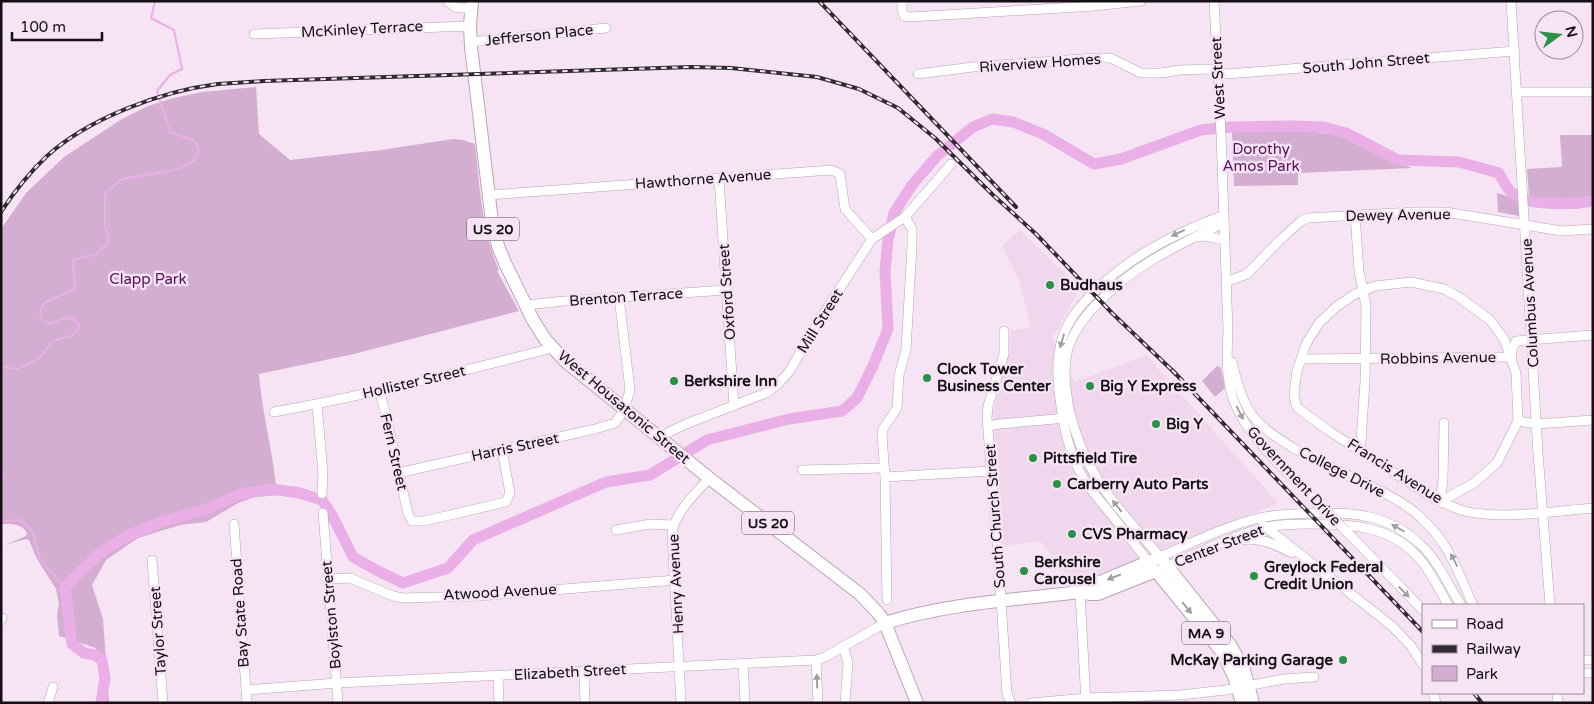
<svg xmlns="http://www.w3.org/2000/svg" width="1594" height="704" viewBox="0 0 1594 704" font-family="'Varela Round',sans-serif">
<rect width="100%" height="100%" fill="#f6e3f4"/>
<polygon fill="#f0d7ee" points="1020,230 1080,288 1052,339 1075,382 1146,355 1278,503 1133,561 1073,583 1040,541 1003,546 993,414 1011,330 1031,328 1019,280 1002,246"/>
<g fill="#d3aed0">
<path d="M256,87l3,47 31,26 91,-10 72,-11 10,1 12,4c5,43 6,86 24,126l-2,1 22,40 -165,43 -95,20c3,38 13,74 17,111 14,1 26,1 39,8l1,10 -12,-7 -23,-1 -26,2 -17,6 -32,19 -26,3 -42,13 -32,22 -14,25 11,34 6,84h-10l1,-21 -4,-34 -37,-12 -2,-22 2,-10 -3,-15 -19,-30 -8,-19 -3,-1 -21,6 21,-9 1,-3c-6,-10 -15,-9 -26,-9v-295l25,-36 38,-36 58,-38 26,-13 26,-8 28,-6z"/>
<polygon points="1255,131 1309,131 1337,135 1352,140 1382,157 1412,168 1298,173 1298,185 1234,186 1232,132"/>
<polygon points="1560,135 1593,135 1593,197 1575,200 1529,197 1527,169 1562,167"/>
<polygon points="1497,193 1518,199 1519,216 1498,212"/>
<polygon points="1217,366 1221,368 1225,388 1215,397 1202,381"/>
</g>
<g fill="none" stroke-linecap="round" stroke-linejoin="round">
<g stroke="#ebafe7" stroke-width="2">
<polyline points="1,367 17,369 41,357 52,341 72,336 80,326 73,318 62,319 51,324 43,321 40,313 44,303 75,289 73,260 96,254 109,242 105,224 105,194 122,179 180,169 195,160 199,149 195,141 170,132 157,91 170,75 182,69 174,30 151,18 155,1"/>
<polyline points="1,464 4,478 1,481"/>
<polyline points="1,521 20,520 32,530 40,560 65,587"/>
</g>
<path stroke="#ebafe7" stroke-width="11" d="M101,703l4,-25 -3,-18 -7,-5 -11,-2 -12,-9 -7,-57 35,-34 29,-18 29,-12 49,-14 34,-15 31,-5 27,4 23,7 10,15 21,42 25,14 25,12 45,-15 25,-28 133,-58 44,-7 57,-35 82,-21 53,-8 15,-13 16,-32 15,-37 -3,-58 3,-31 6,-27 18,-28 25,-29 36,-29 19,-8 21,3 30,12 51,30 27,-5 80,-29 31,-3 59,-1 33,1 22,6 52,27 61,2 40,11c4,8 9,18 16,22 19,11 57,10 78,6"/>
<defs>
<g id="minor">
<polyline points="448,1 455,7 471,9"/>
<polyline points="902,1 902,10 904,16 910,17 1093,6 1141,1"/>
<path d="M1214,1l7,134 7,196c-1,21 -2,41 3,61 11,43 60,83 90,114"/>
<polyline points="1511,1 1538,453 1550,605"/>
<polyline points="254,34 470,26"/>
<polyline points="471,42 606,28"/>
<polyline points="918,74 973,67 1095,58 1110,58 1141,73 1162,73 1179,70 1208,69 1227,74 1515,51"/>
<polyline points="1517,92 1593,92"/>
<polyline points="719,179 734,406"/>
<path d="M488,195c115,-9 229,-16 344,-25l8,4 5,35 27,30"/>
<polyline points="1355,215 1359,271 1366,306 1365,381 1361,442 1359,449"/>
<polyline points="905,217 912,229 912,246 906,350 899,375 897,408 883,429 882,435 885,477 991,471"/>
<path d="M1224,223c-48,23 -90,42 -127,81 -14,14 -25,29 -30,49 -4,18 -1,38 2,56 6,25 15,49 29,71 17,27 41,52 62,77 31,-14 62,-29 95,-38 19,-5 37,-5 56,-6 43,-1 77,1 110,32 18,17 27,40 40,60"/>
<polyline points="1198,237 1207,236 1224,240"/>
<polyline points="1226,282 1247,274 1279,241 1301,221 1308,218 1412,212 1445,212 1562,231 1593,229"/>
<polyline points="526,305 565,301 726,290"/>
<polyline points="1004,331 1004,354 988,406 987,418 999,568 1007,694 1011,703"/>
<polyline points="1301,359 1512,357 1512,350 1516,341 1593,335"/>
<path d="M1232,362c4,18 9,37 20,53 24,31 85,54 121,72 15,8 32,16 45,28 31,27 39,55 55,90"/>
<polyline points="379,390 387,419 408,514 412,521 424,521 506,502 510,493 502,450"/>
<polyline points="317,404 323,474 322,494"/>
<path d="M274,412c94,-17 187,-40 278,-64"/>
<polyline points="1518,421 1536,424 1593,420"/>
<polyline points="988,426 1000,424 1066,418"/>
<polyline points="659,437 686,424 766,393 777,385 789,372 818,322 872,239 905,217 951,164"/>
<polyline points="802,470 884,468"/>
<polyline points="398,473 595,429 615,423 624,410 630,390 619,297"/>
<polyline points="885,477 887,600"/>
<path d="M1440,502l34,-19 23,-20 21,-42 -2,-48 -12,-34 -14,-19 -30,-22 -16,-9 -33,-7 -36,4 -20,8 -19,13 -17,16 -13,21 -9,27 -3,23 2,11 3,4 30,22 106,68c9,4 19,9 29,12 36,9 91,0 129,-3"/>
<polyline points="1440,502 1443,480 1444,423"/>
<polyline points="323,513 338,703"/>
<polyline points="234,524 247,703"/>
<polyline points="1263,525 1392,626 1411,646 1423,665"/>
<polyline points="616,530 651,524 673,525"/>
<polyline points="1346,531 1423,610"/>
<path d="M1238,540c22,-3 34,3 54,13"/>
<polyline points="152,560 163,703"/>
<path d="M1152,566c-13,-16 -25,-32 -38,-48 -12,-15 -25,-29 -34,-46 -12,-23 -17,-47 -20,-73 -3,-20 -4,-40 2,-60 5,-17 15,-29 26,-41 38,-40 85,-64 136,-83"/>
<path d="M1164,568c32,-14 65,-31 99,-40 15,-4 31,-4 46,-4 40,0 80,1 109,33 13,14 21,32 30,48"/>
<polyline points="329,579 350,578 393,596 403,598 479,596 675,580"/>
<polyline points="1080,592 1086,703"/>
<polyline points="1,620 2,618"/>
<polyline points="843,646 848,663 845,703"/>
<polyline points="816,660 818,703"/>
<polyline points="1583,660 1593,660"/>
<polyline points="743,664 745,703"/>
<polyline points="584,672 585,703"/>
<polyline points="1583,673 1593,673"/>
<polyline points="498,676 499,703"/>
<polyline points="246,690 337,683 816,660 825,657 885,623"/>
<polyline points="1433,693 1436,703"/>
<polyline points="1557,693 1558,703"/>
<polyline points="48,703 53,687"/>
<path d="M681,703l-9,-169c3,-23 23,-39 37,-56"/>
<polyline points="1031,703 1086,698 1180,695 1226,690 1284,679 1314,677"/>
</g>
<g id="highway">
<polyline points="472,1 470,26 471,47 492,222 498,246 505,263 533,320 545,339 564,360 709,478 860,594 879,614 885,623 917,703"/>
<polyline points="1080,592 1095,584 1160,557 1231,646 1244,670 1253,703"/>
<path d="M885,623c63,-20 130,-23 195,-31l10,2h8l58,-23 66,81 12,24 8,27"/>
</g>
</defs>
<use href="#minor" stroke="#b7a5b5" stroke-width="10"/>
<use href="#highway" stroke="#b7a5b5" stroke-width="14"/>
<use href="#minor" stroke="#fff" stroke-width="9"/>
<use href="#highway" stroke="#fff" stroke-width="12"/>
<defs>
<g id="rail">
<polyline points="819,1 1016,207"/>
<path d="M1,212c13,-20 28,-39 46,-56 42,-38 115,-65 171,-72 15,-1 30,-2 46,-3l427,-14 40,1 86,9 42,12 39,19 37,30 58,57 43,39 77,80 63,60"/>
<polyline points="1172,370 1423,632"/>
<polyline points="1474,693 1482,703"/>
</g>
</defs>
<use href="#rail" stroke="#312a31" stroke-width="4"/>
<use href="#rail" stroke="#f6e3f4" stroke-width="2" stroke-dasharray="5.5" stroke-linecap="butt"/>
<defs>
<polyline id="minor-bridge" points="1321,506 1346,531"/>
</defs>
<use href="#minor-bridge" stroke="#b7a5b5" stroke-width="10" stroke-linecap="butt"/>
<use href="#minor-bridge" stroke="#fff" stroke-width="9"/>
</g>
<defs><path id="oneway-solid" d="M-6-.8H1V-3.2L6.5 0L1 3.2V.8H-6Z" transform="scale(1.25)"/></defs>
<g fill="#a19fa1">
<use href="#oneway-solid" transform="translate(1178 233) rotate(155)"/>
<use href="#oneway-solid" transform="translate(1062 341) rotate(106)"/>
<use href="#oneway-solid" transform="translate(1240 413) rotate(63)"/>
<use href="#oneway-solid" transform="translate(1117 506) rotate(-129)"/>
<use href="#oneway-solid" transform="translate(1398 528) rotate(-150)"/>
<use href="#oneway-solid" transform="translate(1454 560) rotate(-117)"/>
<use href="#oneway-solid" transform="translate(1114 577) rotate(159)"/>
<use href="#oneway-solid" transform="translate(1404 592) rotate(45)"/>
<use href="#oneway-solid" transform="translate(1187 608) rotate(51)"/>
<use href="#oneway-solid" transform="translate(817 681) rotate(-92)"/>
</g>
<g fill="#2b9147" stroke="#f6e3f4" stroke-width="2">
<circle cx="1050" cy="285" r="5"/>
<circle cx="927" cy="378" r="5"/>
<circle cx="674" cy="381" r="5"/>
<circle cx="1090" cy="386" r="5"/>
<circle cx="1156" cy="424" r="5"/>
<circle cx="1033" cy="458" r="5"/>
<circle cx="1057" cy="484" r="5"/>
<circle cx="1072" cy="534" r="5"/>
<circle cx="1024" cy="571" r="5"/>
<circle cx="1254" cy="576" r="5"/>
<circle cx="1343" cy="660" r="5"/>
</g>
<g text-anchor="middle" stroke-width="5" stroke-linejoin="round" paint-order="stroke">
<g fill="#f6e3f4" stroke="#584f58" stroke-width="1">
<rect x="467" y="217.5" width="52" height="23" rx="4"/>
<rect x="742" y="511.5" width="52" height="23" rx="4"/>
<rect x="1182" y="621.5" width="48" height="23" rx="4"/>
</g>
<g font-size="14" font-weight="bold" fill="#150f15">
<text x="493" y="234">US 20</text>
<text x="768" y="528">US 20</text>
<text x="1206" y="638">MA 9</text>
</g>
<g font-size="15" fill="#150f15" stroke="#f6e3f4">
<text transform="translate(362 29) rotate(-3)" y="5">McKinley Terrace</text>
<text transform="translate(539 35) rotate(-6)" y="5">Jefferson Place</text>
<text transform="translate(1040 63) rotate(-4)" y="5">Riverview Homes</text>
<text transform="translate(1366 63) rotate(-5)" y="5">South John Street</text>
<text transform="translate(1218 78) rotate(-93)" y="5">West Street</text>
<text transform="translate(703 179) rotate(-4)" y="5">Hawthorne Avenue</text>
<text transform="translate(1398 215) rotate(-1)" y="5">Dewey Avenue</text>
<text transform="translate(727 292) rotate(-94)" y="5">Oxford Street</text>
<text transform="translate(626 297) rotate(-4)" y="5">Brenton Terrace</text>
<text transform="translate(1530 303) rotate(-93)" y="5">Columbus Avenue</text>
<text transform="translate(820 321) rotate(-58)" y="5">Mill Street</text>
<text transform="translate(1438 358) rotate(-1)" y="5">Robbins Avenue</text>
<text transform="translate(414 382) rotate(-13)" y="5">Hollister Street</text>
<text transform="translate(624 407) rotate(40)" y="5">West Housatonic Street</text>
<text transform="translate(515 447) rotate(-12)" y="5">Harris Street</text>
<text transform="translate(394 452) rotate(77)" y="5">Fern Street</text>
<text transform="translate(1395 471) rotate(32)" y="5">Francis Avenue</text>
<text transform="translate(1342 472) rotate(27)" y="5">College Drive</text>
<text transform="translate(1294 476) rotate(47)" y="5">Government Drive</text>
<text transform="translate(995 516) rotate(-94)" y="5">South Church Street</text>
<text transform="translate(1219 546) rotate(-21)" y="5">Center Street</text>
<text transform="translate(676 584) rotate(-93)" y="5">Henry Avenue</text>
<text transform="translate(500 592) rotate(-3)" y="5">Atwood Avenue</text>
<text transform="translate(240 613) rotate(-94)" y="5">Bay State Road</text>
<text transform="translate(331 615) rotate(-95)" y="5">Boylston Street</text>
<text transform="translate(158 631) rotate(-94)" y="5">Taylor Street</text>
<text transform="translate(570 672) rotate(-3)" y="5">Elizabeth Street</text>
</g>
<g font-size="15" fill="#571156" stroke="#f6e3f4">
<text x="1261" y="154">Dorothy<tspan x="1261" dy="17">Amos Park</tspan></text>
<text x="148" y="284">Clapp Park</text>
</g>
<g font-size="15" font-weight="bold" fill="#150f15" stroke="#f6e3f4" text-anchor="start">
<text x="1060" y="290">Budhaus</text>
<text x="937" y="374">Clock Tower<tspan x="937" dy="17">Business Center</tspan></text>
<text x="684" y="386">Berkshire Inn</text>
<text x="1100" y="391">Big Y Express</text>
<text x="1166" y="429">Big Y</text>
<text x="1043" y="463">Pittsfield Tire</text>
<text x="1067" y="489">Carberry Auto Parts</text>
<text x="1082" y="539">CVS Pharmacy</text>
<text x="1034" y="567">Berkshire<tspan x="1034" dy="17">Carousel</tspan></text>
<text x="1264" y="572">Greylock Federal<tspan x="1264" dy="17">Credit Union</tspan></text>
<text x="1333" y="665" text-anchor="end">McKay Parking Garage</text>
</g>
</g>
<rect width="1594" height="704" fill="none" stroke="#150f15" stroke-width="5"/>
<rect x="1422" y="604" width="162" height="90" fill="#f6e3f4" stroke="#9c8e9b"/>
<rect x="1432" y="620" width="25" height="8" fill="#ffffff" stroke="#9c8e9b"/>
<text x="1466" y="629" font-size="15" fill="#150f15">Road</text>
<rect x="1432" y="645" width="25" height="8" fill="#312a31" stroke="#9c8e9b"/>
<text x="1466" y="654" font-size="15" fill="#150f15">Railway</text>
<rect x="1432" y="666" width="25" height="15" fill="#d3aed0" stroke="#9c8e9b"/>
<text x="1466" y="679" font-size="15" fill="#150f15">Park</text>
<g transform="translate(1559 35) rotate(75)"><circle r="24" fill="#f6e3f4" stroke="#9c8e9b"/>
<path d="M0-4L9 19L0 12L-9 19Z" fill="#2b9147"/>
<text y="-8" font-size="14" font-weight="bold" text-anchor="middle" fill="#150f15">N</text>
</g>
<path d="M12 32v8h90v-8" fill="none" stroke="#150f15" stroke-width="2.5"/>
<text x="20" y="32" font-size="15" fill="#150f15" stroke="#f6e3f4" stroke-width="4" paint-order="stroke">100 m</text>
</svg>
